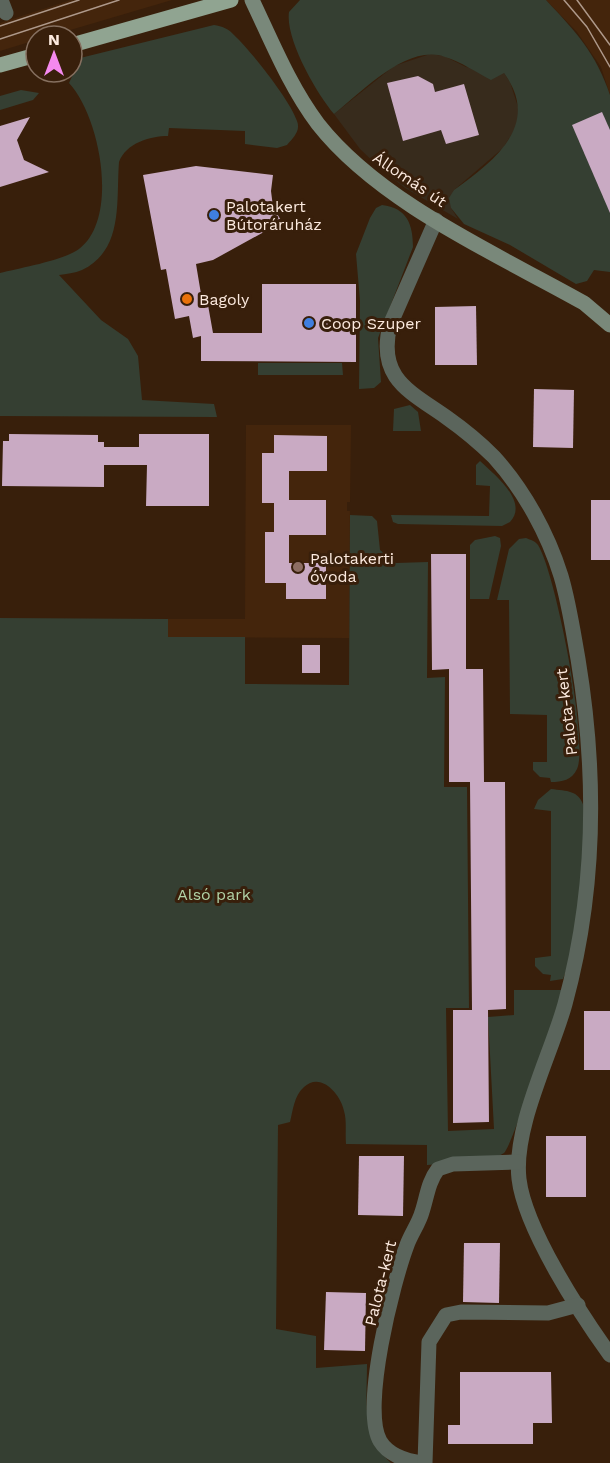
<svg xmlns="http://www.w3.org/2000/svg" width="610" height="1463" viewBox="0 0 610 1463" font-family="'Work Sans',sans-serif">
<rect width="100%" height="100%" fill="#381f0b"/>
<polygon fill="#372b1c" points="430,54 444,56 466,67 504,73 510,82 519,110 517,126 503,148 454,190 451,208 458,219 405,188 381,169 360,149 334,114 394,66"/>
<g fill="#44250c">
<polygon points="71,0 172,0 50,36 36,36 36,40 0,51 0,23"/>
<polygon points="546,0 610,0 610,95 601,67 577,32"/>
<polygon points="246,425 351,425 350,502 347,502 347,511 350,511 349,638 168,637 168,619 245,619"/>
</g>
<g fill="#353f32">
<path d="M300,0h246c30,32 50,53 64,95v177l-16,-2 -7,11 -11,3 -66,-39 -46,-21 -13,-16 -2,-10 5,-8c40,-29 88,-65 50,-117l-13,7c-15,-8 -30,-18 -46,-23 -38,-14 -84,36 -111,57 -17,-20 -49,-75 -45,-102z"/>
<path d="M214,25c8,1 15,4 20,10 17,16 56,65 63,86 4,10 -4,17 -10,24l-10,3 -32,-4v-13l-76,-3 -1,8c-18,0 -42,7 -49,26 -3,39 5,88 -37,108 -7,3 -16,4 -23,5l42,45 27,19 10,17 4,44 72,4 3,13 -217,-1v-143c20,-5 65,-13 79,-24 41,-31 21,-133 -10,-166l6,-13 -3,-10z"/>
<polygon points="21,90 39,93 33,100 0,110 0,96"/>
<path d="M382,205c25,3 31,19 31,42l-35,91 3,44 -7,6 -15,1 1,-88 -4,-47 14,-36 6,-10z"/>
<polygon points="258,363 342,363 343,375 258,375"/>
<polygon points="410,405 418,412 421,431 393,431 394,409"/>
<path d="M480,461c15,14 49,41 30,61l-8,4 -104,-2 -5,-2 -2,-7 98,1 1,-30 -14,-1v-20z"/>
<path d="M350,515l22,1 5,5 3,29 16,13 32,-1 -1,116 18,-1 -1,110h23l2,221h-23l2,123 46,-2 -6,-112 26,-2v-25h49c-7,21 -51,157 -59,163 -17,11 -56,10 -77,12v-20l-81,-1c-1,-11 1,-23 -2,-33 -3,-16 -23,-40 -40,-24 -10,9 -11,23 -14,35l-12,3 -2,204 40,7v32l51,-4c0,39 -6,71 24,99h-391v-845l168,1v18h77v47l104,1z"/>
<polygon points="495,536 500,538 501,546 489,599 470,599 470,545 475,540"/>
<path d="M526,538c5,2 9,3 12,7 17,26 51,198 39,224 -5,11 -15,13 -26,13l-1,-4 -10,-1 -7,-7v-8h14v-47l-37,-1 -1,-114h-12l12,-51 10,-10z"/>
<path d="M551,789c16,2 28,1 33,18 -2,56 1,120 -21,172l-13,2 1,-6 -8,-1 -8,-8v-8l16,-2v-145l-17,-2 4,-9z"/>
</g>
<g fill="#c9aac3">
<polygon points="418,76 433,84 435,92 464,84 479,135 446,144 441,130 403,141 387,83"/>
<polygon points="602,112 610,130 610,213 572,125"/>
<polygon points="30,117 17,140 24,160 49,172 0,187 0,126"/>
<polygon points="196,166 273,175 271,191 273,207 282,222 213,260 196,264 203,306 208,305 213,333 262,333 262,284 356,284 356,362 201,361 201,336 193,338 189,316 175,319 166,269 161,270 143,175"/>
<polygon points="476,306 477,365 435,365 435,307"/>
<polygon points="534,389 574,390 573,448 533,447"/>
<polygon points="9,434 98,435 98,442 104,442 104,447 139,447 139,434 209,434 209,506 146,506 147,465 104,465 104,487 2,486 3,441 9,441"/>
<polygon points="274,435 327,436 327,471 289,471 289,500 326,500 326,535 289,535 289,563 326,563 326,599 286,599 286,583 265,583 265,532 274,532 274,503 262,503 262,453 274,453"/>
<rect x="591" y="500" width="19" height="60"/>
<polygon points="431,554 466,554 466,669 483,669 484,782 505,782 506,1009 488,1010 489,1122 453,1123 453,1010 472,1010 470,782 449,782 449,669 432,670"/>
<rect x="302" y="645" width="18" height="28"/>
<rect x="584" y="1011" width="26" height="59"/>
<rect x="546" y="1136" width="40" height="61"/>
<polygon points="359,1156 404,1156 403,1216 358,1215"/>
<polygon points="464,1243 500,1243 499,1303 463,1302"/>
<polygon points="326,1292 366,1293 365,1351 324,1350"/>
<polygon points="460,1372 551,1372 552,1423 533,1423 533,1444 448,1444 448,1425 460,1425"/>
</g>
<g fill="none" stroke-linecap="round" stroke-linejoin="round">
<g stroke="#5b655c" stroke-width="15">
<polyline points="1,0 6,13"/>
<path d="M436,220l-46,105c-13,53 19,66 56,92 17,12 33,25 48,40 30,33 54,77 67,119 8,27 12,55 17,83 19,115 18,232 -13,345 -14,51 -52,123 -46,175 6,50 61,134 91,176"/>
<path d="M423,1463c-16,-2 -34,-7 -43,-22 -19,-33 13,-159 27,-196 4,-11 12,-22 15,-33 5,-15 6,-30 16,-43l15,-5 65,-2"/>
<polyline points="425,1463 429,1342 446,1315 461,1312 548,1313 578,1305"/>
</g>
<path stroke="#79887a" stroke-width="15" d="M252,0c20,42 38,87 66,124 62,79 179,130 266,179l26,22"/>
<g stroke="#90a491" stroke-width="15">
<polyline points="72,45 231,0"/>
<polyline points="0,65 36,55"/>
</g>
<g stroke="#ae998b" stroke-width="1.5">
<polyline points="564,0 587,27 610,67"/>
<polyline points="577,0 610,45"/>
<polyline points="0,26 79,0"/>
<polyline points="0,39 119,0"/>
</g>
</g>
<g fill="#3f7fe0" stroke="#381f0b" stroke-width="2">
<circle cx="214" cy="215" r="6"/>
<circle cx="309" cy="323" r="6"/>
</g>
<circle fill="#e8710a" stroke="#381f0b" stroke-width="2" cx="187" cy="299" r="6"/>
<circle fill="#8d6e63" stroke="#381f0b" stroke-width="2" cx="298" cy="567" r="6"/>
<g text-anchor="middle" stroke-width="6" stroke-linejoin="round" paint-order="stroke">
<g font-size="16" fill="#fceadf" stroke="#381f0b">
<text transform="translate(410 179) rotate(34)" y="6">Állomás út</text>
<text transform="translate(566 712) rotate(-97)" y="6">Palota-kert</text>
<text transform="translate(380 1283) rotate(-76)" y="6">Palota-kert</text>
</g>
<g font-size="16" fill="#fceadf" stroke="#381f0b" text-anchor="start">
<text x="226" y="212">Palotakert<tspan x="226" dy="18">Bútoráruház</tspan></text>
<text x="199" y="305">Bagoly</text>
<text x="321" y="329">Coop Szuper</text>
<text x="310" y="564">Palotakerti<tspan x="310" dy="18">óvoda</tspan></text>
</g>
<g font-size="16" fill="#b1d3a7" stroke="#381f0b">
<text x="214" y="900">Alsó park</text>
</g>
</g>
<g transform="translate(54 54)"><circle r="28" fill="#381f0b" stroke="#867060" stroke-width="1.5"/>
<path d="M0-4.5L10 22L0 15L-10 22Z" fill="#f589ef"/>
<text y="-9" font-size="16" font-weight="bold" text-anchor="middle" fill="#fceadf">N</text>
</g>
</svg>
